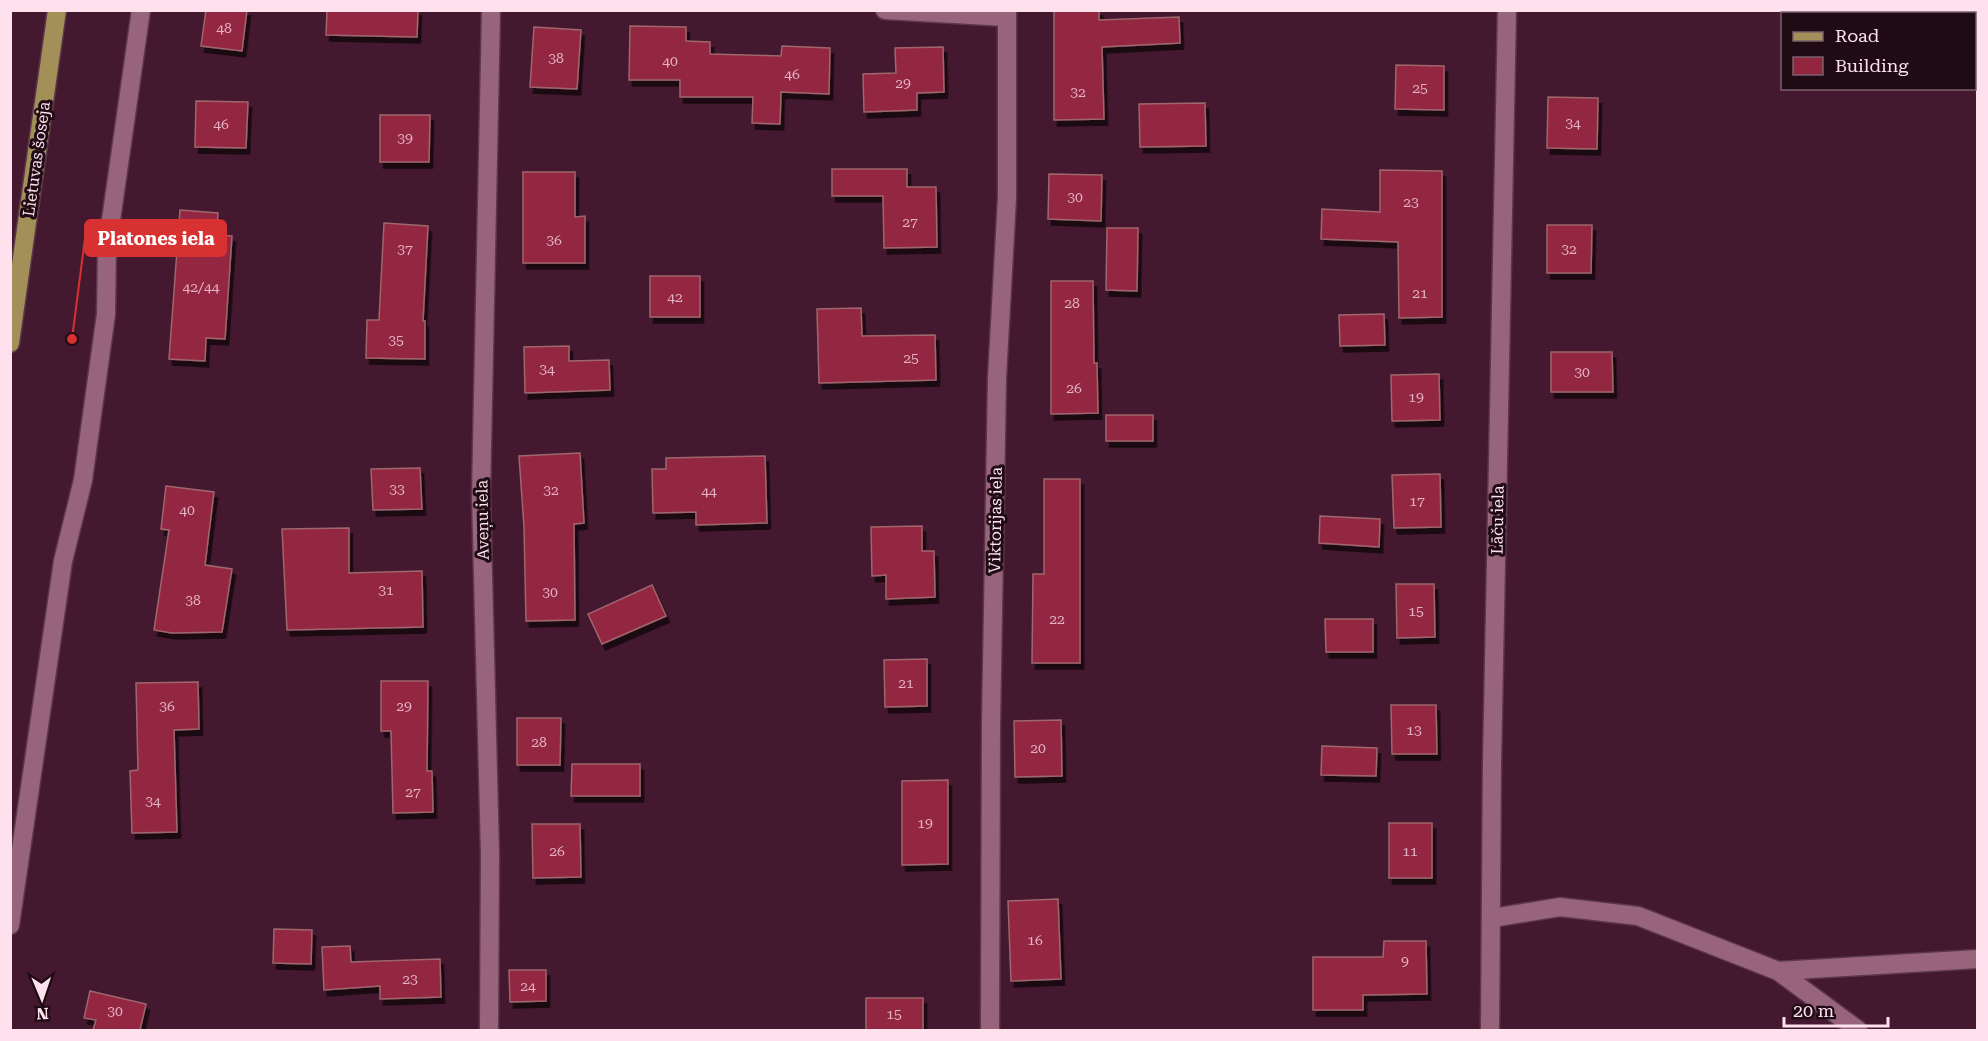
<svg xmlns="http://www.w3.org/2000/svg" width="1988" height="1041" viewBox="0 0 1988 1041" font-family="'Roboto Serif',serif">
<defs>
<filter id="shadow"><feDropShadow dx="3.5" dy="6" stdDeviation="0" flood-color="#0009"/></filter>
</defs>
<rect width="100%" height="100%" fill="#44182e"/>
<g fill="#93263f" stroke="#9f666d" stroke-width="1.5" filter="url(#shadow)">
<polygon points="206,10 247,10 242,51 201,46"/>
<polygon points="327,10 418,10 417,37 326,35"/>
<polygon points="1054,10 1099,10 1099,20 1179,17 1180,43 1102,47 1104,119 1054,120"/>
<polygon points="630,26 686,27 686,41 710,42 710,54 781,56 782,46 830,48 829,94 781,92 780,124 752,123 753,97 680,97 680,80 629,80"/>
<polygon points="534,27 581,30 577,89 530,87"/>
<polygon points="943,47 944,92 917,93 917,110 864,112 863,74 896,73 895,48"/>
<polygon points="1396,65 1444,66 1444,110 1395,109"/>
<polygon points="1548,97 1598,98 1597,149 1547,148"/>
<polygon points="196,101 248,102 246,148 195,147"/>
<polygon points="1205,103 1206,146 1140,147 1139,104"/>
<polygon points="380,115 430,115 429,162 380,162"/>
<polygon points="832,169 907,169 907,187 936,187 937,247 884,248 883,196 832,196"/>
<polygon points="1380,170 1442,171 1442,317 1399,318 1398,242 1321,239 1322,209 1380,212"/>
<polygon points="523,172 575,172 575,217 585,216 585,263 523,263"/>
<polygon points="1049,174 1102,175 1101,221 1048,219"/>
<polygon points="180,210 218,213 217,235 232,236 225,339 206,338 205,361 169,359"/>
<polygon points="384,223 428,226 423,321 425,321 425,359 366,358 367,320 379,320"/>
<polygon points="1547,225 1592,225 1591,273 1547,273"/>
<polygon points="1107,228 1138,228 1137,291 1106,290"/>
<rect x="650" y="276" width="50" height="41"/>
<polygon points="1051,281 1093,281 1094,363 1097,363 1098,413 1051,414"/>
<polygon points="861,308 862,336 935,335 936,380 819,383 817,309"/>
<polygon points="1384,314 1385,345 1340,346 1339,315"/>
<polygon points="569,346 569,361 609,360 610,390 525,393 524,347"/>
<polygon points="1551,352 1612,352 1613,392 1551,392"/>
<polygon points="1439,374 1440,420 1392,421 1391,375"/>
<rect x="1106" y="415" width="47" height="26"/>
<polygon points="580,453 584,523 574,524 575,620 526,621 524,527 519,456"/>
<polygon points="765,456 767,523 696,525 696,512 653,513 652,469 666,469 666,458"/>
<polygon points="420,468 422,509 373,510 371,469"/>
<polygon points="1440,474 1441,527 1394,528 1392,475"/>
<polygon points="1044,479 1080,479 1080,663 1032,663 1033,574 1044,574"/>
<polygon points="166,486 214,492 205,565 232,569 222,632 172,633 154,630 169,530 161,529"/>
<polygon points="1320,516 1380,519 1379,547 1319,543"/>
<polygon points="922,526 922,551 934,551 935,597 886,599 886,575 872,576 871,527"/>
<polygon points="349,528 349,573 422,571 423,627 287,630 282,529"/>
<polygon points="1396,584 1434,584 1435,637 1397,638"/>
<polygon points="652,585 666,616 602,644 588,614"/>
<polygon points="1325,619 1373,619 1373,652 1326,652"/>
<polygon points="927,659 927,706 885,707 884,660"/>
<polygon points="381,681 428,681 427,771 432,771 433,812 393,813 391,731 381,731"/>
<polygon points="198,682 199,729 174,730 177,832 132,833 130,771 138,770 136,683"/>
<polygon points="1391,705 1436,705 1437,754 1392,754"/>
<polygon points="517,718 561,718 560,765 517,765"/>
<polygon points="1061,720 1062,776 1015,777 1014,721"/>
<polygon points="1322,746 1377,748 1376,776 1321,775"/>
<polygon points="572,764 640,764 640,796 571,796"/>
<polygon points="948,780 948,864 902,865 902,781"/>
<rect x="1389" y="823" width="43" height="55"/>
<polygon points="532,824 580,824 581,877 533,878"/>
<polygon points="1058,899 1061,979 1011,981 1008,901"/>
<polygon points="274,929 312,930 311,964 273,963"/>
<polygon points="1384,941 1426,941 1427,994 1363,995 1363,1010 1313,1010 1313,957 1383,957"/>
<polygon points="350,946 351,962 440,959 441,997 380,999 380,986 324,990 322,947"/>
<polygon points="509,970 546,970 546,1001 510,1002"/>
<polygon points="90,991 146,1004 140,1030 93,1030 96,1020 84,1018"/>
<rect x="866" y="998" width="57" height="32"/>
</g>
<g fill="none" stroke-linecap="round" stroke-linejoin="round">
<defs>
<g id="minor">
<polyline points="885,10 1006,17"/>
<polyline points="1492,918 1560,907 1638,916 1778,971 1858,1030"/>
<polyline points="10,925 63,561 83,480 106,314 107,248 141,10"/>
<polyline points="1778,971 1978,959"/>
<polyline points="489,1030 490,854 481,496 491,10"/>
<polyline points="990,1030 991,724 997,378 1007,198 1007,10"/>
<polyline points="1490,1030 1492,763 1507,10"/>
</g>
<polyline id="major" points="10,343 57,10"/>
</defs>
<use href="#minor" stroke="#5c374a" stroke-width="21"/>
<use href="#major" stroke="#5c374a" stroke-width="21"/>
<use href="#minor" stroke="#98647b" stroke-width="18"/>
<use href="#major" stroke="#a29058" stroke-width="18"/>
</g>
<g text-anchor="middle" stroke-width="6" stroke-linejoin="round" paint-order="stroke">
<g font-size="14" fill="#e4b2c2">
<text x="224" y="33">48</text>
<text x="556" y="63">38</text>
<text x="670" y="66">40</text>
<text x="792" y="79">46</text>
<text x="903" y="88">29</text>
<text x="1420" y="93">25</text>
<text x="1078" y="97">32</text>
<text x="1573" y="128">34</text>
<text x="221" y="129">46</text>
<text x="405" y="143">39</text>
<text x="1075" y="202">30</text>
<text x="1411" y="207">23</text>
<text x="910" y="227">27</text>
<text x="554" y="245">36</text>
<text x="405" y="254">37</text>
<text x="1569" y="254">32</text>
<text x="201" y="292">42/44</text>
<text x="1420" y="298">21</text>
<text x="675" y="302">42</text>
<text x="1072" y="308">28</text>
<text x="396" y="345">35</text>
<text x="911" y="363">25</text>
<text x="547" y="374">34</text>
<text x="1582" y="377">30</text>
<text x="1074" y="393">26</text>
<text x="1416" y="402">19</text>
<text x="397" y="494">33</text>
<text x="551" y="495">32</text>
<text x="709" y="496">44</text>
<text x="1417" y="506">17</text>
<text x="187" y="515">40</text>
<text x="386" y="595">31</text>
<text x="550" y="597">30</text>
<text x="193" y="605">38</text>
<text x="1416" y="616">15</text>
<text x="1057" y="624">22</text>
<text x="906" y="688">21</text>
<text x="167" y="711">36</text>
<text x="404" y="711">29</text>
<text x="1414" y="735">13</text>
<text x="539" y="747">28</text>
<text x="1038" y="753">20</text>
<text x="413" y="797">27</text>
<text x="153" y="806">34</text>
<text x="925" y="828">19</text>
<text x="557" y="856">26</text>
<text x="1410" y="856">11</text>
<text x="1035" y="945">16</text>
<text x="1405" y="966">9</text>
<text x="410" y="984">23</text>
<text x="528" y="991">24</text>
<text x="115" y="1016">30</text>
<text x="894" y="1019">15</text>
</g>
<g font-size="16" fill="#ffe1ed" stroke="#1f0b14">
<text transform="translate(36 159) rotate(-82)" y="6">Lietuvas šoseja</text>
<text transform="translate(482 520) rotate(-91)" y="6">Aveņu iela</text>
<text transform="translate(995 520) rotate(-89)" y="6">Viktorijas iela</text>
<text transform="translate(1497 520) rotate(-89)" y="6">Lāču iela</text>
</g>
</g>
<path fill="none" stroke="#d83132" stroke-width="2" d="M72 339L85 238"/>
<circle fill="#d83132" stroke="#1f0b14" stroke-width="2" cx="72" cy="339" r="6"/>
<rect fill="#d83132" stroke="#d83132" stroke-width="2" x="85" y="220" width="141" height="36" rx="6"/>
<g font-size="18" text-anchor="middle" font-weight="bold" fill="#fff">
<text x="156" y="245">Platones iela</text>
</g>
<rect width="1988" height="1041" fill="none" stroke="#ffe1ed" stroke-width="24"/>
<rect x="1781" y="12" width="195" height="78" fill="#1f0b14" stroke="#79616b" stroke-width="1.5"/>
<rect x="1793" y="32" width="30" height="9" fill="#a29058" stroke="#79616b" stroke-width="1.5"/>
<text x="1835" y="42" font-size="18" fill="#ffe1ed">Road</text>
<rect x="1793" y="57" width="30" height="18" fill="#93263f" stroke="#79616b" stroke-width="1.5"/>
<text x="1835" y="72" font-size="18" fill="#ffe1ed">Building</text>
<g transform="translate(42 999) rotate(178)" stroke="#1f0b14" stroke-width="4.5" paint-order="stroke">
<path d="M0-4.5L10 22L0 15L-10 22Z" fill="#ffe1ed"/>
<text y="-9" font-size="16" font-weight="bold" text-anchor="middle" fill="#ffe1ed">N</text>
</g>
<path d="M1784 1017v9h104v-9" fill="none" stroke="#ffe1ed" stroke-width="3"/>
<text x="1793" y="1017" font-size="18" fill="#ffe1ed" stroke="#1f0b14" stroke-width="4.5" paint-order="stroke">20 m</text>
</svg>
